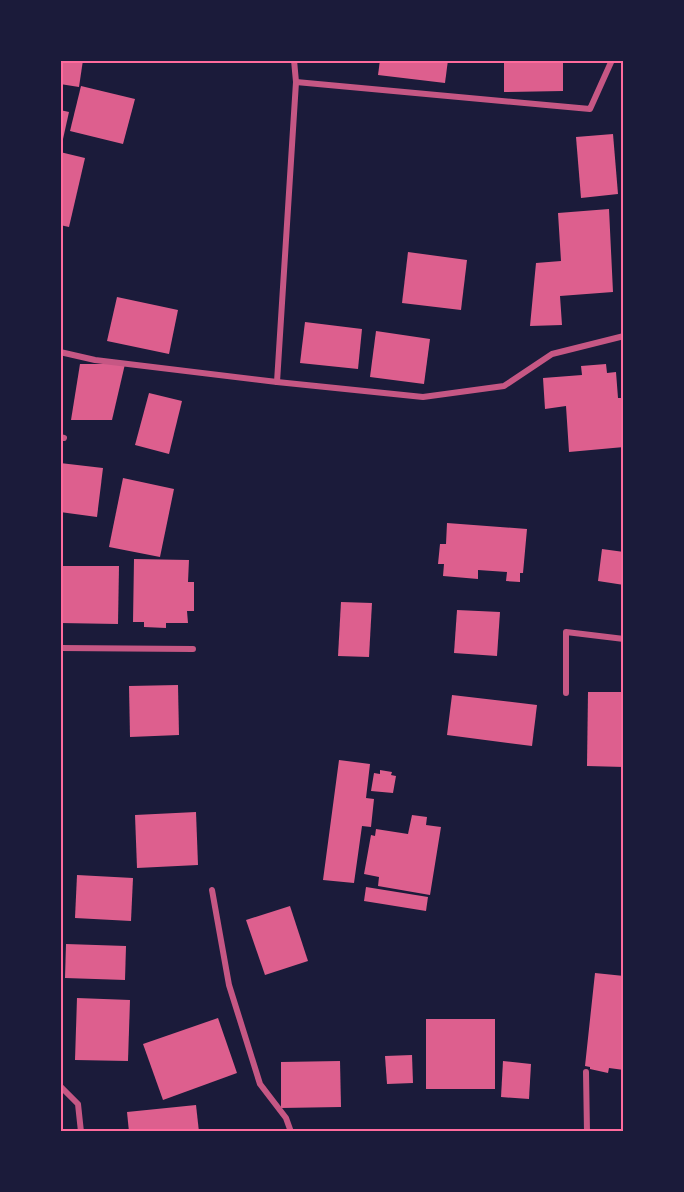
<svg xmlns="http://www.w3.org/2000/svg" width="684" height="1192" viewBox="0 0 684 1192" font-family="Montserrat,sans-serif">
<rect width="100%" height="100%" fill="#1b1b3a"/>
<g fill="#dd5f8e">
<polygon points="60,60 83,60 79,87 60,84"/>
<polygon points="380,60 448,60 445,83 378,75"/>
<polygon points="504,60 563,60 563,91 504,92"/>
<polygon points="81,86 135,99 123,144 70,131"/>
<polygon points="60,110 69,112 61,148 60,148"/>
<polygon points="613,134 618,194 581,198 576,137"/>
<polygon points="60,152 85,158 69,227 60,225"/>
<polygon points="609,209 613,292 560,296 562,325 530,326 536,263 561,261 558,213"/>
<polygon points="408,252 467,260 461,310 402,303"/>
<polygon points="117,297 178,310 169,354 107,341"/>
<polygon points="305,322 362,329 358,369 300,363"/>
<polygon points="376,331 430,339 424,384 370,377"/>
<polygon points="80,364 125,364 112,420 71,420"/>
<polygon points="606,364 607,373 616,372 618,398 622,398 624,447 569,452 566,406 545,409 543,378 582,375 581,366"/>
<polygon points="149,393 182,401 169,454 135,445"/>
<polygon points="60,463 103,468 97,517 60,512"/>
<polygon points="123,478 174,489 160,557 109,547"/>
<polygon points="447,523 527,529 523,573 520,573 520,582 506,581 507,572 478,570 478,579 443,576 444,564 438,564 440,544 446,544"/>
<polygon points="602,549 624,552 624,585 598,581"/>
<polygon points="134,559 189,560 188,582 194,582 194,611 187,611 188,623 166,623 166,628 144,627 144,622 133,622"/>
<polygon points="60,566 119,566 118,624 60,623"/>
<polygon points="341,602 372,603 369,657 338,656"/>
<polygon points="457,610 500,612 497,656 454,653"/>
<polygon points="178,685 179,735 130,737 129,686"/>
<polygon points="588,692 624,692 624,767 587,766"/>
<polygon points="452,695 537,705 532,746 447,735"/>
<polygon points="339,760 370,764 366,798 374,799 371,827 362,826 354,883 323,880"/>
<polygon points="380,770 392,772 391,775 396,776 393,793 371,791 374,773 380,774"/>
<polygon points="196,812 198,865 137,868 135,815"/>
<polygon points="412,815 427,817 426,825 441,827 430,895 378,886 379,877 364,874 371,835 375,836 376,829 408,834"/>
<polygon points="77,875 133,878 131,921 75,918"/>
<polygon points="366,887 428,897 426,911 364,901"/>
<polygon points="290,906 308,961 265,975 246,920"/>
<polygon points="66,944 126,946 125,980 65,978"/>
<polygon points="595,973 624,976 624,1070 609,1068 608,1073 590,1069 590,1067 585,1066"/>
<polygon points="77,998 130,1000 128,1061 75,1060"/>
<polygon points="218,1018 237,1073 163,1100 143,1044"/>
<rect x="426" y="1019" width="69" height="70"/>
<polygon points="412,1055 413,1083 387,1084 385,1056"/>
<polygon points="340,1061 341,1107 281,1108 281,1062"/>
<polygon points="503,1061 531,1064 529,1099 501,1097"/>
<polygon points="196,1105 199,1132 129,1132 127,1112"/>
</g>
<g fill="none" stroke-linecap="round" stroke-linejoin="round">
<g stroke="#c65784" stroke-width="6">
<polyline points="294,60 296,82 590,109 612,60"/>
<polyline points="60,352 95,360 277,382 423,397 504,386 552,354 624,336"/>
<polyline points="277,382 296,82"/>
<polyline points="60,437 64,438"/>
<polyline points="60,648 193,649"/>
<polyline points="566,693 566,632 624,639"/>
<polyline points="212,890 229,985 260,1084 286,1118 291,1132"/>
<polyline points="586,1072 587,1132"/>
<polyline points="60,1086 78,1104 81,1132"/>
</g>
</g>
<rect width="684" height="1192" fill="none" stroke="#1b1b3a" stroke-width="123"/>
<rect x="62" y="62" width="560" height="1068" fill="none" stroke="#ff6b9d" stroke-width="2"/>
</svg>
